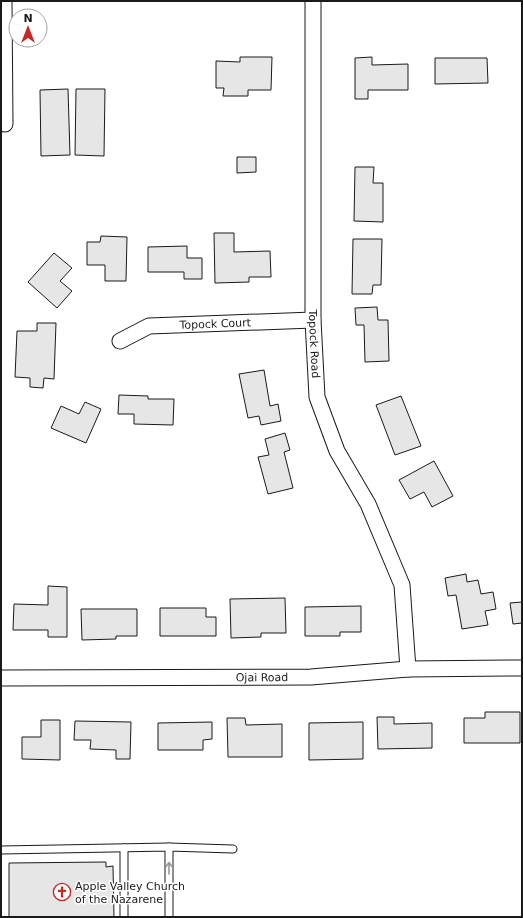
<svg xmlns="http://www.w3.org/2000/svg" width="523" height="918" viewBox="0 0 523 918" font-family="'DejaVu Sans',sans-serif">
<rect width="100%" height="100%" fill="#fff"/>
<g fill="#e6e6e6" stroke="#1a1a1a">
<polygon points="240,57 272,57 271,90 248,90 248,96 223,96 224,88 216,88 216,61 240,62"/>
<polygon points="372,57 372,65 408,64 408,90 368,90 368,99 355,99 355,58"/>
<polygon points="435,58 487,58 488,83 435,84"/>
<polygon points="68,89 70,155 41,156 40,90"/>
<polygon points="76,89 105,89 104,156 75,155"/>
<polygon points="237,157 256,157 256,172 237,173"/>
<polygon points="355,167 374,167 373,183 383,183 383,222 354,221"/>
<polygon points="214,233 234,233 234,252 270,251 271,277 249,277 249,282 215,283"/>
<polygon points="101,236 127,237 126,281 105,281 105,265 87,265 87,242 100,242"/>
<polygon points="353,239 382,239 381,285 373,285 372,294 352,294"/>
<polygon points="187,246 187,258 202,258 202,279 184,279 184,272 148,272 148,247"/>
<polygon points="54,253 72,268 60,281 72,291 57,308 28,282"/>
<polygon points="377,307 378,320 388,320 389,361 365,362 364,325 356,325 355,308"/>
<polygon points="37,323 56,323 54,379 44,378 43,388 30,387 30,378 15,377 17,331 37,331"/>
<polygon points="264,370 270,406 278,404 281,421 261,425 259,416 248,418 239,374"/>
<polygon points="119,395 148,396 148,399 174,399 173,425 134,424 134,414 118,414"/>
<polygon points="401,396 421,446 395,455 376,405"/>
<polygon points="85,402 101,409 86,443 51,428 61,406 79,414"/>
<polygon points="285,433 290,450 284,452 293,488 268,494 258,457 269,455 265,439"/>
<polygon points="434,461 453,496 432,507 424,492 410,499 399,480"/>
<polygon points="466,574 467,582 478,580 481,594 493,592 496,609 485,611 488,625 462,629 456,595 448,596 445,578"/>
<polygon points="48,586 67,587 67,637 48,637 48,630 13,630 14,604 48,605"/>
<polygon points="285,598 286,633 261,633 261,637 231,638 230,599"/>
<polygon points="522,602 522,623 513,624 510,603"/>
<polygon points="361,606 361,632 340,632 340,636 305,636 305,607"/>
<polygon points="160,608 206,608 206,617 216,617 216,636 160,636"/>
<polygon points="81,609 137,609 137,636 116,636 116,639 82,640"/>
<polygon points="485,712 520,712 520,743 464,743 464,718 485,718"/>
<polygon points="377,717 394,717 394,724 432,723 432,748 378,749"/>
<polygon points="227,718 245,718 246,725 282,724 282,757 228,757"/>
<polygon points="41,720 60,720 60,760 22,759 22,737 41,737"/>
<polygon points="75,721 131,722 130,759 116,759 116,750 90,749 91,740 74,740"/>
<polygon points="212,722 212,739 203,740 203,750 158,750 158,723"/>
<polygon points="363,722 363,759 309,760 309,723"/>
<polygon points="106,862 106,867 113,866 114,917 9,917 9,863"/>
</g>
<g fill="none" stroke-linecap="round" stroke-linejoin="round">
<defs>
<g id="service">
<polyline points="124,848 124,917"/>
<polyline points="1,850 169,847 233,849"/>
<polyline points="169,917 169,847"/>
</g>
<g id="minor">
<polyline points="4,1 5,124"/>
<path id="s1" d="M313,1v319l4,77 20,54 31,53 34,81 6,84"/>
<path id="s2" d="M120,341l29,-15 164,-6"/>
<path id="s3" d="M1,678l310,-1 97,-8 114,-1"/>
</g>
</defs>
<use href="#service" stroke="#1a1a1a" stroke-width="9"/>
<use href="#minor" stroke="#1a1a1a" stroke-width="17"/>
<use href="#service" stroke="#fff" stroke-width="7"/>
<use href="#minor" stroke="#fff" stroke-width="15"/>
</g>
<defs><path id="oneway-shaft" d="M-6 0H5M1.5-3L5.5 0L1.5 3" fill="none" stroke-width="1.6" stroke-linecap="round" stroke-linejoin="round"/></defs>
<use stroke="#989898" href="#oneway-shaft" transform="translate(169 868) rotate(-90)"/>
<defs>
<symbol id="church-ring" viewBox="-11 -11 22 22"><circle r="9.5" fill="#fff" stroke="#c62828" stroke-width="1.5"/><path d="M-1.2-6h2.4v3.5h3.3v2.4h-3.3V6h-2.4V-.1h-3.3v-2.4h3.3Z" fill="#c62828"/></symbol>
</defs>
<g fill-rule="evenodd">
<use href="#church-ring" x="52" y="882" width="20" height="20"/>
</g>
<g text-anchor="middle" stroke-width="3" stroke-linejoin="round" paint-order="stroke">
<g font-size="11" fill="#1a1a1a" stroke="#fff">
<text dy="4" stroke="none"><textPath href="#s2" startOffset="99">Topock Court</textPath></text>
<text dy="4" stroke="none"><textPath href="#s1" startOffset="343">Topock Road</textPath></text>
<text dy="4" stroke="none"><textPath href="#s3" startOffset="261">Ojai Road</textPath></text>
</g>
<g font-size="11" fill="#1a1a1a" stroke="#fff" text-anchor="start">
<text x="75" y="890">Apple Valley Church<tspan x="75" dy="13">of the Nazarene</tspan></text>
</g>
</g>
<rect width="523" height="918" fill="none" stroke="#1a1a1a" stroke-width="4"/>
<g transform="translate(28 28)"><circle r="19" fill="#ffffff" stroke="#a3a3a3"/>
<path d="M0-3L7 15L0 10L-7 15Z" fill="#c62828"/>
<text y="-6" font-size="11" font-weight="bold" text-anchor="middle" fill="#1a1a1a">N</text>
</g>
</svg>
